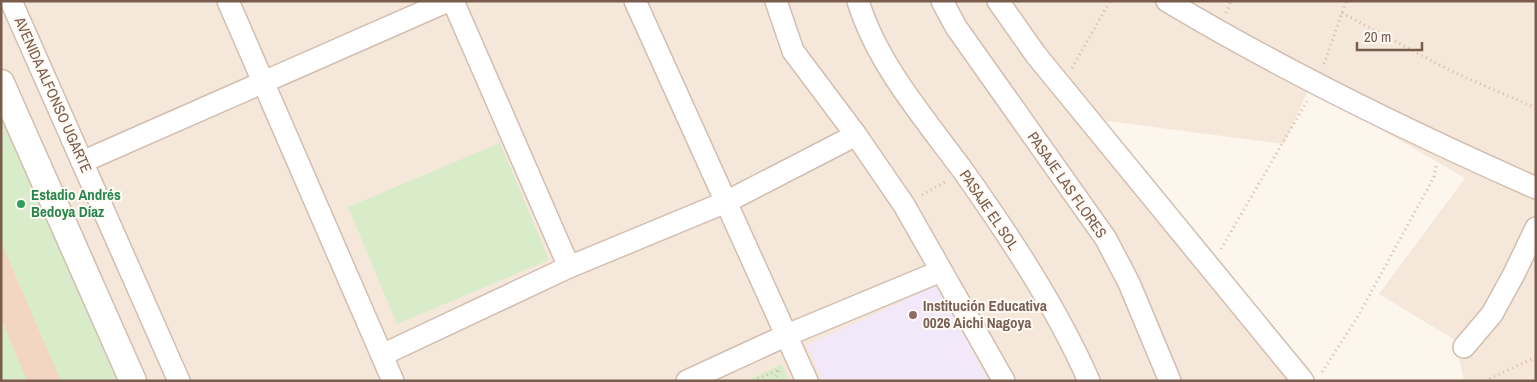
<svg xmlns="http://www.w3.org/2000/svg" width="1537" height="382" viewBox="0 0 1537 382" font-family="'Archivo Narrow',sans-serif">
<rect width="100%" height="100%" fill="#fdf6ec"/>
<polygon fill="#f5e8da" points="1,1 1536,1 1536,381 1464,381 1455,340 1379,294 1465,178 1309,88 1284,144 1100,120 1311,371 1314,381 1,381"/>
<polygon fill="#f3e8fa" points="938,285 988,381 823,381 807,345"/>
<g fill="#d8ecc9">
<polygon points="1,119 121,381 1,381"/>
<polygon points="500,143 549,260 397,324 348,207"/>
<polygon points="782,364 789,381 746,381"/>
</g>
<polygon fill="#f3d5c3" points="1,242 60,379 60,381 27,381 1,318"/>
<g fill="none" stroke-linecap="round" stroke-linejoin="round">
<defs>
<g id="minor">
<polyline points="11,1 179,381"/>
<polyline points="228,1 393,381"/>
<polyline points="453,1 569,267"/>
<polyline points="635,1 807,381"/>
<polyline points="776,1 793,51 856,135 904,205 1004,381"/>
<path d="M858,1c19,63 67,118 106,171 46,65 93,136 125,209"/>
<polyline points="942,1 956,27 1106,239 1129,283 1170,381"/>
<polyline points="998,1 1036,55 1303,381"/>
<path d="M1167,1c119,71 242,131 369,187"/>
<polyline points="82,162 448,1"/>
<polyline points="1464,347 1492,314 1514,274 1536,228"/>
<polyline points="382,355 569,267 726,202 856,135"/>
<polyline points="687,381 787,335 941,271"/>
</g>
<polyline id="tertiary" points="1,83 133,381"/>
</defs>
<use href="#minor" stroke="#d1beb0" stroke-width="24"/>
<use href="#tertiary" stroke="#d1beb0" stroke-width="29"/>
<g stroke="#d9b8a5" stroke-width="3" stroke-dasharray="1 4" stroke-linecap="butt">
<polyline points="1226,13 1231,1"/>
<polyline points="1342,13 1453,72 1536,108"/>
<polyline points="1324,64 1346,1"/>
<polyline points="1072,68 1110,1"/>
<polyline points="922,195 945,182"/>
<polyline points="1221,249 1307,101"/>
<polyline points="1322,372 1357,318 1434,177 1436,166"/>
<polyline points="753,381 780,369"/>
<polyline points="774,381 779,370"/>
<polyline points="1485,381 1536,357"/>
</g>
<use href="#minor" stroke="#fff" stroke-width="21"/>
<use href="#tertiary" stroke="#fff" stroke-width="26"/>
</g>
<circle fill="#2e9e5b" stroke="#fffaf3" stroke-width="2" cx="21" cy="204" r="5"/>
<circle fill="#8d6e63" stroke="#fffaf3" stroke-width="2" cx="913" cy="315" r="5"/>
<g text-anchor="middle" stroke-width="4" stroke-linejoin="round" paint-order="stroke">
<g font-size="15" fill="#7a5c4d" stroke="#fffaf3">
<text transform="translate(53 95) rotate(66)" y="5">AVENIDA ALFONSO UGARTE</text>
<text transform="translate(1067 185) rotate(55)" y="5">PASAJE LAS FLORES</text>
<text transform="translate(989 210) rotate(56)" y="5">PASAJE EL SOL</text>
</g>
<g font-size="15" font-weight="bold" fill="#27864d" stroke="#fffaf3" text-anchor="start">
<text x="31" y="200">Estadio Andrés<tspan x="31" dy="17">Bedoya Díaz</tspan></text>
</g>
<g font-size="15" font-weight="bold" fill="#785e54" stroke="#fffaf3" text-anchor="start">
<text x="923" y="311">Institución Educativa<tspan x="923" dy="17">0026 Aichi Nagoya</tspan></text>
</g>
</g>
<rect width="1537" height="382" fill="none" stroke="#7a5c4d" stroke-width="5"/>
<path d="M1357 42v8h65v-8" fill="none" stroke="#7a5c4d" stroke-width="2.5"/>
<text x="1364" y="42" font-size="15" fill="#7a5c4d" stroke="#fffaf3" stroke-width="4" paint-order="stroke">20 m</text>
</svg>
